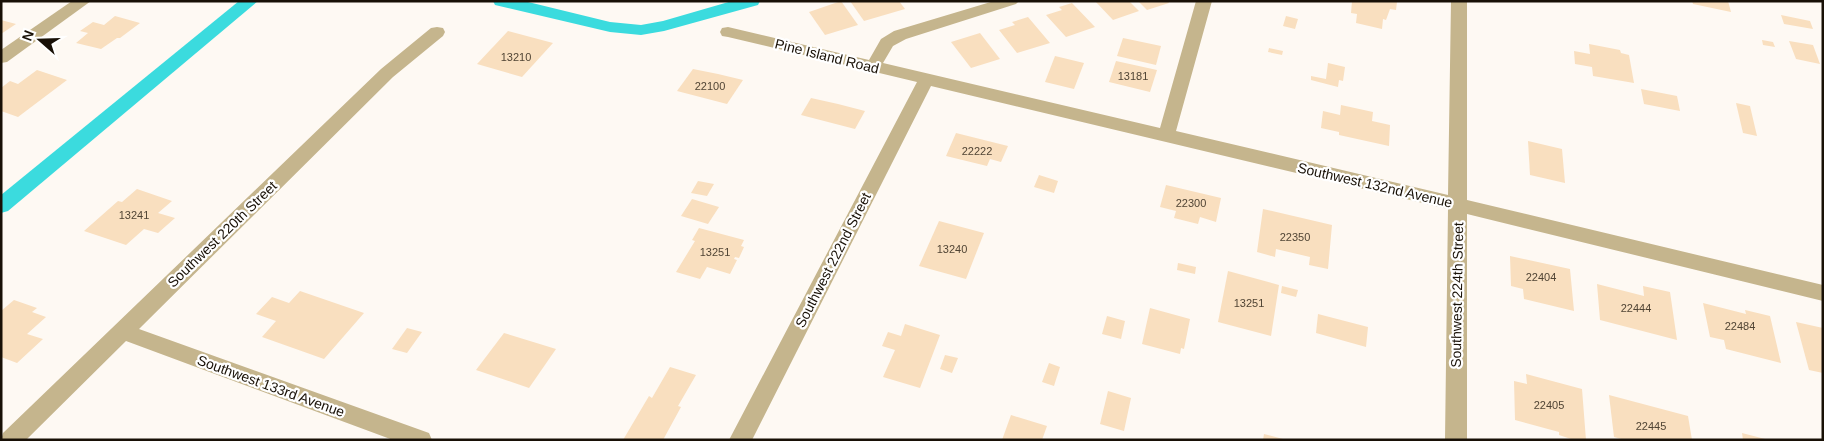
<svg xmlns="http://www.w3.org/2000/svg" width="1824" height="441" viewBox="0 0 1824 441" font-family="Arial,sans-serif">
<rect width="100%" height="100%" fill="#fef9f3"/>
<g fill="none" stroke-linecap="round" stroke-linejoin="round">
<g fill="#3bdbde" fill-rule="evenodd">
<polygon points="239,1 258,1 8,211 1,213 1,195"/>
<polygon points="493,1 524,1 610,22 641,25 663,21 732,1 760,1 758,5 664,31 641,35 610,32 495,5"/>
</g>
</g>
<g fill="#f9dfbf">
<polygon points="841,1 858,25 825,35 809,12"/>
<polygon points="850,1 899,1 905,9 864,21"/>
<polygon points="1095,1 1129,1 1139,11 1113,20"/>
<polygon points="1138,1 1168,1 1169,3 1147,10"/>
<polygon points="1352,1 1397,2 1396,10 1390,9 1386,20 1383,19 1382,29 1356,23 1357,14 1351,13"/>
<polygon points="1692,1 1728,1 1731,12 1693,4"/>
<polygon points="1072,3 1095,27 1066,37 1046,15 1062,10 1059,7"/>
<polygon points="1781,15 1810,21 1813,29 1784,24"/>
<polygon points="115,16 140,23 120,38 117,38 101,49 76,43 88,33 80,31 93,22 104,25"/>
<polygon points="1286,16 1298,19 1295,29 1283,26"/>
<polygon points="1028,17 1050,43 1017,53 999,30 1015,25 1012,22"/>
<polygon points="1,20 16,24 1,34"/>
<polygon points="508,31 553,43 522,77 477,64"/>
<polygon points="980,33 1000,59 971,68 951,42"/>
<polygon points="1123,38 1161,46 1156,65 1117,56"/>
<polygon points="1762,40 1773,42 1775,47 1763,45"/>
<polygon points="1789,41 1813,45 1820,64 1796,59"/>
<polygon points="1589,44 1620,50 1621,53 1629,55 1634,83 1593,76 1592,67 1575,64 1574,51 1590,54"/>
<polygon points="1269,48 1283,51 1282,55 1268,52"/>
<polygon points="1055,56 1084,63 1074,89 1045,82"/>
<polygon points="1116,61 1157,70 1150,92 1109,82"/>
<polygon points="1328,63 1345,67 1343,81 1339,80 1338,87 1311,80 1311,76 1326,79"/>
<polygon points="693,69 718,74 743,80 727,104 677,91"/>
<polygon points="37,70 67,80 18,117 1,111 1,88 10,81 18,84"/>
<polygon points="1641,89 1677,96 1680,111 1644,104"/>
<polygon points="811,98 838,104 865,111 855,129 801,115"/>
<polygon points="1736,103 1750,106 1757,136 1743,133"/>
<polygon points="1341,105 1373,112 1372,121 1390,125 1389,146 1339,135 1339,132 1321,128 1323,111 1340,115"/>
<polygon points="956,133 1008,146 1001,162 990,159 987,166 946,156"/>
<polygon points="1528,141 1562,149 1565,183 1530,175"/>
<polygon points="1039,175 1058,181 1054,193 1034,187"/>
<polygon points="698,181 714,184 707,196 691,193"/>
<polygon points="1166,185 1221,198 1216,222 1200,217 1198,224 1174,218 1176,211 1160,207"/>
<polygon points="137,189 172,201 158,213 175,218 158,233 144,229 126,245 84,231 118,201 122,202"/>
<polygon points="692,199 719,207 708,224 681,216"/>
<polygon points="1263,209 1332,225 1328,269 1309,265 1310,257 1276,249 1275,257 1257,252"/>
<polygon points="939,221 984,233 966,279 919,266"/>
<polygon points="699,228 744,240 741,246 744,247 739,258 735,257 734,259 737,260 730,274 707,267 700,279 676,272 695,241 692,240"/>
<polygon points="1510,256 1570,269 1574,311 1524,299 1523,289 1511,286"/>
<polygon points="1178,263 1196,267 1195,274 1177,270"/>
<polygon points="1228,271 1279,285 1271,336 1218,322"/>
<polygon points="1597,284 1644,296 1643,286 1670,292 1677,340 1600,320"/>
<polygon points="1282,286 1298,290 1296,297 1281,293"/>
<polygon points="300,291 364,313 324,359 262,337 276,321 256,314 272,297 289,303"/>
<polygon points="14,300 37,308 32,312 46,317 27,334 43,339 17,363 1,357 1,311"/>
<polygon points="1703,303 1746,314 1745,310 1770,316 1781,363 1726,349 1724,340 1710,337"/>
<polygon points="1150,308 1190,319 1184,349 1181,348 1180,354 1142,344"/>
<polygon points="1318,314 1368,327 1366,347 1316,333"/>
<polygon points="1107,316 1125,321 1121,339 1102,334"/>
<polygon points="1796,322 1823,328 1823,373 1809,370"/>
<polygon points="905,324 940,335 920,388 883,377 895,350 882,346 888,332 901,336"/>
<polygon points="407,328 422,332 407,353 392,349"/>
<polygon points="504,333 556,349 529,388 476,370"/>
<polygon points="945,355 958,358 952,373 940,369"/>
<polygon points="1049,363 1060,367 1054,386 1042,382"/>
<polygon points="670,367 696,375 678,406 681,407 663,440 623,440 649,396 652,398"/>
<polygon points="1526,374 1582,389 1586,440 1574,440 1559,435 1559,432 1515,420 1514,381 1527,384"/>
<polygon points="1108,391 1131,398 1124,431 1100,424"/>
<polygon points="1609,395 1688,416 1692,440 1625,440 1614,437"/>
<polygon points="1011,415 1047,426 1042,440 1002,440"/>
<polygon points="1742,433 1765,439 1765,440 1743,440"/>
<polygon points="1264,434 1283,439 1283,440 1263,440"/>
</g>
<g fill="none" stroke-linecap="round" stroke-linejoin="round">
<g fill="#c5b58d" fill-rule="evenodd">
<polygon points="72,1 91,1 7,62 1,63 1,50"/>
<polygon points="994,1 1019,1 1016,4 906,39 893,46 883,63 1160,128 1196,1 1212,1 1176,131 1448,195 1451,1 1467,1 1467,200 1823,285 1823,301 1467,214 1467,440 1445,440 1448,209 931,86 752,440 729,440 917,82 728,37 722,36 720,32 722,28 728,27 869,60 881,39 894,31"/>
<polygon points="437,27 443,28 445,32 443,36 393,77 139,329 429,433 432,440 393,440 126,341 26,440 1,440 3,433 381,69 431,28"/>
</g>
</g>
<g text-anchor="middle" stroke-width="4.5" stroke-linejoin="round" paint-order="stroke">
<g font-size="11" fill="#504434">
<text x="516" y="61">13210</text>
<text x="1133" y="80">13181</text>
<text x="710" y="90">22100</text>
<text x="977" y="155">22222</text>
<text x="1191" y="207">22300</text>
<text x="134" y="219">13241</text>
<text x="1295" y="241">22350</text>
<text x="952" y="253">13240</text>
<text x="715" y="256">13251</text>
<text x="1541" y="281">22404</text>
<text x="1249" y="307">13251</text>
<text x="1636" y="312">22444</text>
<text x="1740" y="330">22484</text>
<text x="1549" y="409">22405</text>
<text x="1651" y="430">22445</text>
</g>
<g font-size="14" fill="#181006" stroke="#fff">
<text transform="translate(827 56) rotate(14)" y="5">Pine Island Road</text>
<text transform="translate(1375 185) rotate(13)" y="5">Southwest 132nd Avenue</text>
<text transform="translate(222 234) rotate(-44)" y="5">Southwest 220th Street</text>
<text transform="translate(833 260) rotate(-63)" y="5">Southwest 222nd Street</text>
<text transform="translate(1457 295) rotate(-89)" y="5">Southwest 224th Street</text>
<text transform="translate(271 386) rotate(20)" y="5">Southwest 133rd Avenue</text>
</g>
</g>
<rect width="1824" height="441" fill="none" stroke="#181006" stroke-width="5"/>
<g transform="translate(40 40) rotate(290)" stroke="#ffffff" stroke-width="4" paint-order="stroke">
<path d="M0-4L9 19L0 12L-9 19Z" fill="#181006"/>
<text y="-8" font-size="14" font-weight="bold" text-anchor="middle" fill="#181006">N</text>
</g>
</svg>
